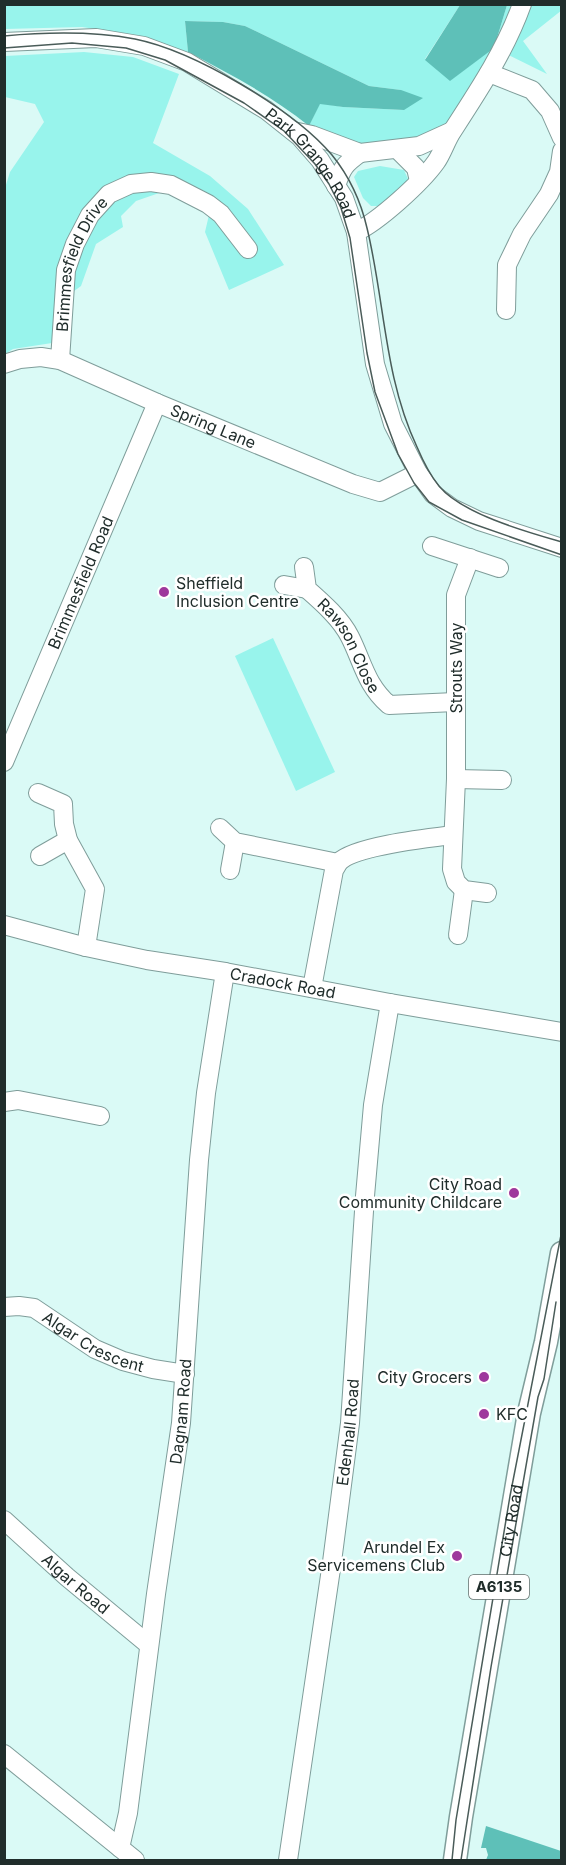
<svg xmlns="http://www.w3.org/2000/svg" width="566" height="1865" viewBox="0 0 566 1865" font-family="Inter,sans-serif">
<rect width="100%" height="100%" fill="#dafaf6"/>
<g fill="#98f4ec">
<polygon points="4,5 460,5 425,59 494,48 507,5 561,5 562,10 523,41 547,74 494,48 451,128 387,145 350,150 309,126 320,103 343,107 404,110 401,90 369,86 245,26 223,22 185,21 188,52 137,35 82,27 5,29"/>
<polygon points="84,52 133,57 179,74 153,143 210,176 248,209 284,265 229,290 205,232 212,202 162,192 136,201 121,216 123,227 96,244 81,286 55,305 52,343 13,349 5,354 5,188 10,172 44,122 35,104 5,97 5,56"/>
<polygon points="380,166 404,170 408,179 401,188 381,206 371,206 363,198 354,177 358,171"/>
<polygon points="273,638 335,772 296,791 235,656"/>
</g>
<g fill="#5ec0b8">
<polygon points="460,5 507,5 494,48 450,81 425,60"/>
<path d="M185,21l38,1 22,4 124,60 32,4 22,8 -19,12 -61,-3 -23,-3 -11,22c-37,-30 -79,-52 -121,-74z"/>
<polygon points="486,1826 561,1851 561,1860 486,1860 488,1855 486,1848 481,1848"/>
</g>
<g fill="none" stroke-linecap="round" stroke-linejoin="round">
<defs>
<g id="minor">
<path id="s1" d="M4,42l92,-4 48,8 43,16 79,48 34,27 20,23 24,38 12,34 19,132 18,60 25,49 15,21 19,14 27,13 83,27"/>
<polyline points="489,73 532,90 550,111 562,138"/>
<polyline points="293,131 312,135 360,153 419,146 452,131"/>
<polyline points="397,149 416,168 419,181"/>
<path d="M336,186c6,-19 9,-22 24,-33"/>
<path d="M356,232c23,-11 65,-49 80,-70 7,-10 10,-22 17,-32 26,-40 53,-81 69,-126"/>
<polyline points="506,310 507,265 522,234 549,194 559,172 562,151"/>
<path id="s2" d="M60,360l6,-90 9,-26 15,-29 19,-21 22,-10 20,-2 20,3 37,19 13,10 27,35"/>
<path id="s3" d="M4,364l16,-5 21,-2 19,3 97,43 196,81 27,8 38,-19"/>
<polyline points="432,546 499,568"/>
<polyline points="470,558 456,595 456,779 452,869 456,882 464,890 487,893"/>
<path id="s4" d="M304,567l3,22c16,14 34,30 43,48 13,26 16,48 39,68l66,-3"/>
<polyline points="284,585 307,589"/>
<path id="s5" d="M4,762l153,-359"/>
<polyline points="456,779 502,780"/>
<polyline points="38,793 63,804 64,824 68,840 95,889 86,947"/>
<polyline points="220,828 235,842 338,863"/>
<polyline points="40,856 68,840"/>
<polyline points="230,870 235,842"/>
<path id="s6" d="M4,925l82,22 61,13 78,12 165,31 172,29"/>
<polyline points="458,935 464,890"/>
<path d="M312,988l22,-118c1,-1 4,-7 5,-8 16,-16 90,-24 114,-27"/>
<polyline points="4,1102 18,1100 100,1116"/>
<path id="s7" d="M4,1307l15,-1 15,2 61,41 28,12 30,8 32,5"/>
<path id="s8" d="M4,1520l63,57 82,68"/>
<polyline points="4,1754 135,1860"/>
<path id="s9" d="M120,1848l8,-35 28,-219 25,-171 18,-263 7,-67 19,-121"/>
<path id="s10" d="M288,1860l44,-298 18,-139 15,-227 8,-91 17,-102"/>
</g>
<g id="major">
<path id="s11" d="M455,1860l6,-43 68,-404 17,-71 16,-89"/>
</g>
</defs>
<use href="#minor" stroke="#7f9d9a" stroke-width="20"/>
<use href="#major" stroke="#7f9d9a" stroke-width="25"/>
<use href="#minor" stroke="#fff" stroke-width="18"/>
<use href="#major" stroke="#fff" stroke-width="22"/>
<g stroke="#4a5c59" stroke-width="1.5">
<path d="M4,36c44,-4 88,-5 131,3 59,12 158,70 197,116 17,21 29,47 35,73 18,74 17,149 50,219 6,14 12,27 22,39 23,28 88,46 123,56"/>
<polyline points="4,48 72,43 126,48 165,60 200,79 244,103 284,131 315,164 329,184 341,208 350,238 367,353 375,392 398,454 414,483 429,502 462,520 562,555"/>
<polyline points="452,1860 456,1820 510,1496 562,1230"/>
<polyline points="461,1860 491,1667 538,1397 544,1379 556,1302"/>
</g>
</g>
<g fill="#9e389c" stroke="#fff" stroke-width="2">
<circle cx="164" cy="592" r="6"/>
<circle cx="514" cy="1193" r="6"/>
<circle cx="484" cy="1377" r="6"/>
<circle cx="484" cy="1414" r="6"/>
<circle cx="457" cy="1556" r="6"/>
</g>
<g text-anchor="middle" stroke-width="5" stroke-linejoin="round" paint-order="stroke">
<rect fill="#fff" stroke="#636c6b" stroke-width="1.5" x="469" y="1575" width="60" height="24" rx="4.5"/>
<g font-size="15" font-weight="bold" fill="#202d2b">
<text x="499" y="1592">A6135</text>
</g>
<g font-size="16" fill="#202d2b" stroke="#fff">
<text dy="6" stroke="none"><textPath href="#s1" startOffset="350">Park Grange Road</textPath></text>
<text dy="6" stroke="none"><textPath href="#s2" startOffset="100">Brimmesfield Drive</textPath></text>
<text dy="6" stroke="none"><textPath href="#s3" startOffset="224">Spring Lane</textPath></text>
<text dy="6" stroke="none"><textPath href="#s5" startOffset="195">Brimmesfield Road</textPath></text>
<text dy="6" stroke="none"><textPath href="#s4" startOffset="94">Rawson Close</textPath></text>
<text transform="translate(456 668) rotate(-90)" y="6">Strouts Way</text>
<text dy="6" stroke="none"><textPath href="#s6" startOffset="285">Cradock Road</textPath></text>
<text dy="6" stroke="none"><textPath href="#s7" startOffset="99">Algar Crescent</textPath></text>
<text dy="6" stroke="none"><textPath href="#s9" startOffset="441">Dagnam Road</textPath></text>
<text dy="6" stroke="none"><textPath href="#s10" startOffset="432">Edenhall Road</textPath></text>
<text dy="6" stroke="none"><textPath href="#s11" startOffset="344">City Road</textPath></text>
<text dy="6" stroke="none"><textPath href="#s8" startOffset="96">Algar Road</textPath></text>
</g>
<g font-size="16" fill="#202d2b" stroke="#fff" text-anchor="end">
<text x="176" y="589" text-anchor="start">Sheffield<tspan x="176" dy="18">Inclusion Centre</tspan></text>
<text x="502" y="1190">City Road<tspan x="502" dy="18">Community Childcare</tspan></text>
<text x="472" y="1383">City Grocers</text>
<text x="496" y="1420" text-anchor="start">KFC</text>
<text x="445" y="1553">Arundel Ex<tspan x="445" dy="18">Servicemens Club</tspan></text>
</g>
</g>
<rect width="566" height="1865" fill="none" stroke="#202d2b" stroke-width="12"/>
</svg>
